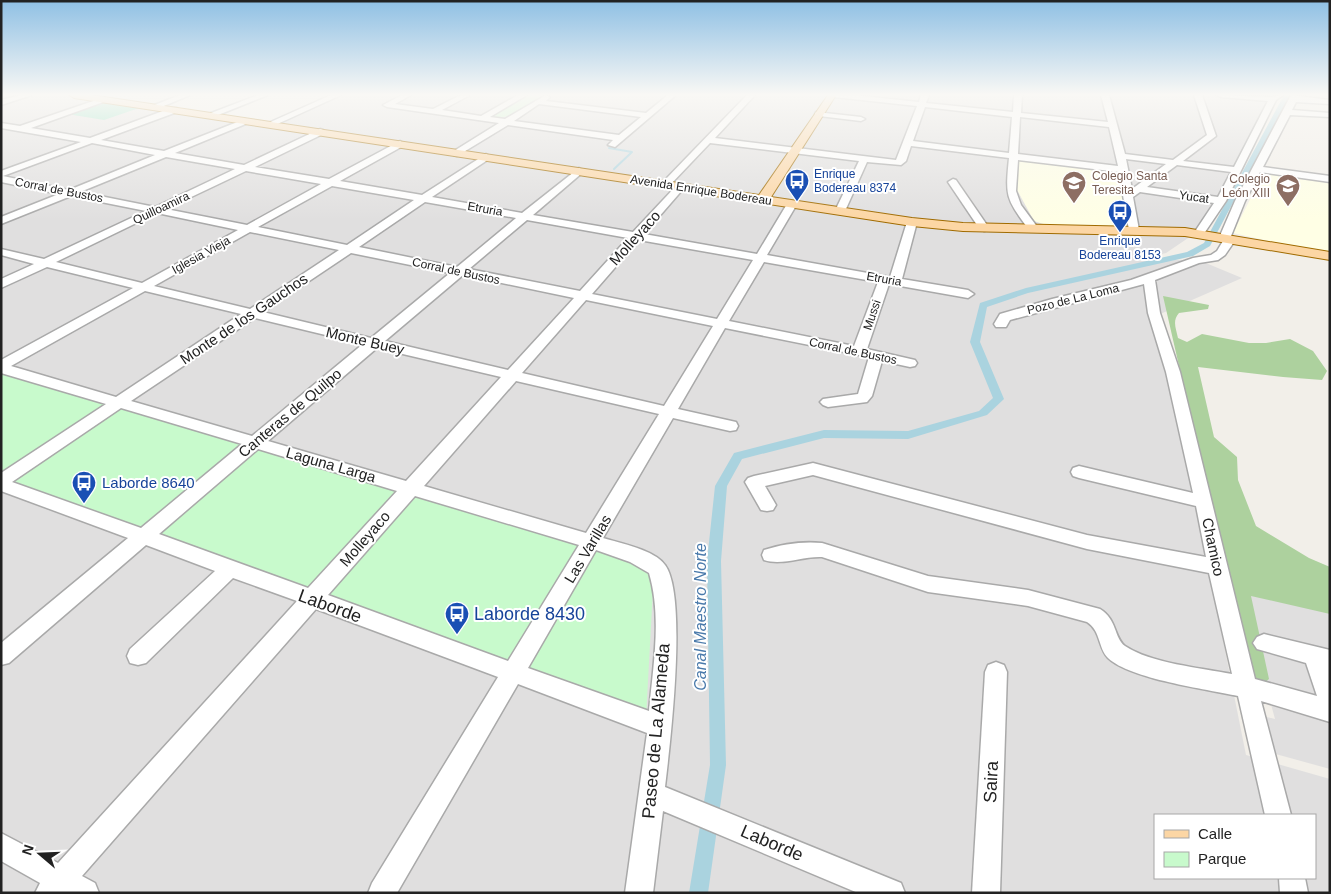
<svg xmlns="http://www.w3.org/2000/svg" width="1331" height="894" viewBox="0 0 1331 894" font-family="Arial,sans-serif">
<rect width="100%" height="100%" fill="#f2efe9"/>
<g fill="#e0dfdf" fill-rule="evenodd">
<path d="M1,95h78l191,28 66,-28h943l-43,75 -39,62 -31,21 -22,5 57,3 41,17 -84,37 88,440 84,24v114h-1329zM1155,815h160v63h-160z"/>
<polygon points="1239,588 1330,610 1330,769 1272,753 1262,716 1275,719"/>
</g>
<g fill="#ffffe5">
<polygon points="1018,159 1117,172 1128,226 1046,225 1034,221 1016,188"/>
<polygon points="1263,174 1330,181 1330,252 1299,248 1233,233"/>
</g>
<path fill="#add19e" d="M1163,296l46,9 -1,4 -29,4c-7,8 -3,15 -1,25l9,4 15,-8 47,9h17l24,-4 23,12 14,20 -5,9 -39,-3 -85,-10 16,70 23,20 1,23 18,46 53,32 21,9v47l-79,-18 18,83 -6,5 -13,-8z"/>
<g fill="#c8facc">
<path d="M525,95h22c-19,12 -39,26 -62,24z"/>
<polygon points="1,371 111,405 1,477"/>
<polygon points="118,406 248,446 144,532 4,481"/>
<polygon points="256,448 401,492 309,593 151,536"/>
<polygon points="412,495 585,548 513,669 320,598"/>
<polygon points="594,550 658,569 653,589 646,718 521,672"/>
</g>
<polygon fill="#88e0be" points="106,103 139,108 104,120 67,114"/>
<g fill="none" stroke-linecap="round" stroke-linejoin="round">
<polyline stroke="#aad3df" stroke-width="2" points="609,148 632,152 614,169"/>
<polygon fill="#aad3df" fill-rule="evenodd" points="1284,95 1290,95 1210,246 1193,256 1028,293 987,307 980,342 1004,399 987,415 908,439 824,438 742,459 727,486 721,561 726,765 708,893 689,893 710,765 707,561 715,486 734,453 824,430 908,431 979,411 993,398 970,342 980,303 1026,288 1187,252 1204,243"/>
<defs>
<g id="minor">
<polygon points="21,95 32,95 1,105 1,100"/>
<polygon points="180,95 190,95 159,108 152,106"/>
<polygon points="258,95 268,95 213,117 206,115"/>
<polygon points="331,95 341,95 273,126 266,124"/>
<path d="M402,95h9l-16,9 38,5 28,-14h9l-28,15 39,6 37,-21h9l-37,22 15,2 41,-24 4,2 -4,4 100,12 22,-18h8l-61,52 -7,-2 5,-5 -105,-15 -51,31 -3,-1v-4l45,-28 -112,-16 -4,-2zM539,104l102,13 -22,18 -105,-14z"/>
<path d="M747,95h8l-40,43 181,22 21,-54 -83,-9 -4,-2h23l66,7 2,-7h8l-3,8 87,9 1,-17h8l-1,18 87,9 -7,-27h8l16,59 48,6 34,-25 -13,-40h8l14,41 -33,25 51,6 34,-66 -47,-4 -4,-2 55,2 11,-2 -7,5 -50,101 -23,34 -4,1 -5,-3 20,-30 -74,-11 -7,5 6,33 -5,3 -5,-3 -10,-58 -101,-12 -2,31 5,14 17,23 -5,3 -4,-1c-23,-32 -24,-32 -20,-72l-98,-12 -5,15 -5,4 -34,-3 -22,49 -5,3 -5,-3 24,-50 -149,-18 -41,43h-6v-4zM925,107l87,10 -3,36 -96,-12zM1020,117l89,10 9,39 -100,-12zM1126,159l40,5 -34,25zM1177,165l54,7 -13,25 -71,-10z"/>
<path d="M1291,95l39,5v4l-34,-2 -4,8 38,3v4l-40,-2 -27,52 67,9v6l-70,-10 -15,29 -14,35 5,3 -11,16 -7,5 -19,3 -44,17 5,33 20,59 75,307 62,17 -11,-33 -49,-14 -4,-6 4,-6 7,-3 66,16v72l-69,-21 30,114h-26l-27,-119c-32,-7 -108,-17 -130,-38 -10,-10 -7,-27 -21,-36l-59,-16 -100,-14 -106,-35c-19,-1 -40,9 -58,3l-2,-5 2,-5c18,-6 40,-9 58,-7l106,33 100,14 72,19c17,10 14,29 25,37 25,17 76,22 107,28l-23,-101 -122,-24 -274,-74 -48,11 11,19 -3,5 -6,1 -6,-1 -16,-28 3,-4 6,-2 59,-13 274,72 119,22 -10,-51 -117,-28 -6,-2 -2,-4 2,-4 6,-2 114,27 -27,-121 -18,-59 -4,-29 -134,36 -4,7h-10l-2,-3 6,-10 52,-15 79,-19 62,-22 18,-3 6,-4 6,-10 -4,-3 16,-37z"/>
<path d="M102,98l7,2 -78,28 59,10 81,-30h6v4l-76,28 63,11 81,-32 4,2 -1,2 -73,30 69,12 76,-36 3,1v4l-68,33 74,12 71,-38 4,3 -1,2 -63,35 82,14 64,-41 5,3 -2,2 -57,38 90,16 57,-45 5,3 -2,2 -49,42 100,17 45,-48 3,-1 5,3 -2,2 -40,46 113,20 30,-50 5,-3 5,3 -30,51 123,22 17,-55 5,-3 4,1 1,2 -15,57 66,11 6,4 -6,4 -79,-14 -22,65 48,11 2,3 -2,3 -5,1 -28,-6 -10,35 -5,6 -39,5 -5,-2 -3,-3 3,-3 35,-5 11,-37 -144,-29 -47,81 58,13 2,4 -2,4 -6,1 -57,-13 -70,120c17,5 52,12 62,27 23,31 5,180 0,222l236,96 4,10h-47l-195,-82 -10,82h-28l22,-160 -129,-49 -121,209h-29l4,-10 126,-206 -182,-68 -234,267 13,7 4,10h-64l5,-10 -39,-22v-28l57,30 239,-262 -64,-23 -87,85 -8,2 -8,-2 -3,-7 3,-7 85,-78 -69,-26 -137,118 -8,2v-22l127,-105 -127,-47v-18l105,-69 -105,-31v-13l132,-72 -86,-21 -46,21v-9l33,-15 -33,-9v-6l43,10 102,-48 -75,-15 -70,28v-7l58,-23 -58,-12v-11l80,-29 -80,-14v-5l19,3zM92,143l63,12 -86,35 -66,-14zM166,157l69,12 -80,38 -75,-15zM246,171l75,13 -74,41 -81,-16zM332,186l82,14 -67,45 -89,-18zM425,202l91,16 -59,49 -98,-20zM157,213l81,17 -96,53 -86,-21zM527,220l101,18 -48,53 -111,-22zM250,232l89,18 -89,59 -96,-23zM639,240l114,20 -36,59 -125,-25zM351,253l99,20 -79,65 -108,-26zM764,262l114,20 -24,64 -125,-25zM463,275l111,23 -66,72 -123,-29zM145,291l96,23 -125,83 -105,-31zM586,300l127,26 -49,80 -142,-33zM255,318l108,26 -111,92 -121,-35zM377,348l124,29 -95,104 -138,-40zM516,381l143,33 -73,119 -162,-47zM121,408l121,36 -101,84 -129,-46zM258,449l139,42 -89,97 -149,-54zM415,496l164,49 -71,116 -180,-66zM596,550l34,12 19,11c13,44 4,94 0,138l-121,-43z"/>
<polygon points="816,112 861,117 865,119 861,121 819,116 815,114"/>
<polygon points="953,179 956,180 989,228 988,230 984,231 979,228 948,182"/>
<polygon points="996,662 1004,665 1007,672 1000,893 972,893 985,672 988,665"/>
<polygon points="1279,878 1305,878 1308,893 1280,893"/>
</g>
<polygon id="major" points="69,95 91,95 759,195 828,95 836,95 771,197 912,218 963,223 1185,228 1330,252 1330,260 1185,236 963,231 912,226 74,98"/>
</defs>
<use href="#minor" stroke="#a9a9a9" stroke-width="3"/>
<use href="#major" stroke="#a06b00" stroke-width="2"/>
<use href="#minor" fill="#fff" fill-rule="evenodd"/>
<use href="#major" fill="#fcd6a4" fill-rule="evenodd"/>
</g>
<linearGradient id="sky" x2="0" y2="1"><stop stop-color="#8fc0e4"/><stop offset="0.43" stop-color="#f9f8f5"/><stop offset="1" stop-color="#f9f8f5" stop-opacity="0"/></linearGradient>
<rect width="1331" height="220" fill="url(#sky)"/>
<defs>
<symbol id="bus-pin" viewBox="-11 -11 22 30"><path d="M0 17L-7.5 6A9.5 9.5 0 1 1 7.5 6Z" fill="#1a4fb4" stroke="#fff"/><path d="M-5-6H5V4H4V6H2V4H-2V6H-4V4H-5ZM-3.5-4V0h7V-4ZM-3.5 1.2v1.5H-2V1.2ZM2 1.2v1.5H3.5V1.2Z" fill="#fff"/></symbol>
<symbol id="school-pin" viewBox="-11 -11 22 30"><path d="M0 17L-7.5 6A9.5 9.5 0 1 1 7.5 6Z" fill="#8d6e63" stroke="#fff"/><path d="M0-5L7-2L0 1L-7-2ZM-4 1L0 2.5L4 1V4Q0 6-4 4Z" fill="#fff"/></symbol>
</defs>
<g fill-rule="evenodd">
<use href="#bus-pin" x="783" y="167" width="28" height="38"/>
<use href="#school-pin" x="1060" y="169" width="28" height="38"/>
<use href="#school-pin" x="1274" y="172" width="28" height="38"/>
<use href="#bus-pin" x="1106" y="198" width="28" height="38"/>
<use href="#bus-pin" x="70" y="469" width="28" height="38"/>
<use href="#bus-pin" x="443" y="600" width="28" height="38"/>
</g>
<g text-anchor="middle" stroke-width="4" stroke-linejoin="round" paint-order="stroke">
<g font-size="12" fill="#164399" stroke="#fff" text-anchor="start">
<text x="814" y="178">Enrique<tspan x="814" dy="14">Bodereau 8374</tspan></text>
<text x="1120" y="245" text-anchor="middle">Enrique<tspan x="1120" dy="14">Bodereau 8153</tspan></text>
</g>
<g font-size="12" fill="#785e54" stroke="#fff" text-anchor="start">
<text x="1092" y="180">Colegio Santa<tspan x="1092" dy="14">Teresita</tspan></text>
<text x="1270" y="183" text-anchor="end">Colegio<tspan x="1270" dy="14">León XIII</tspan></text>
</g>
<g font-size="12" fill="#222" stroke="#fff">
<text transform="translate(59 190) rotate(11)" y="4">Corral de Bustos</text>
<text transform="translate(701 190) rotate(9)" y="4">Avenida Enrique Bodereau</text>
<text transform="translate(1194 197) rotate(8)" y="4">Yucat</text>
<text transform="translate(161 208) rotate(-25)" y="4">Quilloamira</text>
<text transform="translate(485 209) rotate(10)" y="4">Etruria</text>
<text transform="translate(201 255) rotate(-29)" y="4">Iglesia Vieja</text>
<text transform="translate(456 271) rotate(12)" y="4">Corral de Bustos</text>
<text transform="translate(884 279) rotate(10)" y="4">Etruria</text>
<text transform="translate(1073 299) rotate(-14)" y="4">Pozo de La Loma</text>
<text transform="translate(872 315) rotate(-71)" y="4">Mussi</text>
<text transform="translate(853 351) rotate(12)" y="4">Corral de Bustos</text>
</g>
<g font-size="15" fill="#222" stroke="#fff">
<text transform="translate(635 238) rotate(-48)" y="5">Molleyaco</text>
<text transform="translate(244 319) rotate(-34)" y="5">Monte de los Gauchos</text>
<text transform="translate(365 341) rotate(13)" y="5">Monte Buey</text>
<text transform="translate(290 413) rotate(-40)" y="5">Canteras de Quilpo</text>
<text transform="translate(331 465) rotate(16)" y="5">Laguna Larga</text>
<text transform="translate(365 539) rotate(-49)" y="5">Molleyaco</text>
<text transform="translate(1213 547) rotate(78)" y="5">Chamico</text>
<text transform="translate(588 549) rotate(-59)" y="5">Las Varillas</text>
</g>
<g font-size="15" fill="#164399" stroke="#fff" text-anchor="start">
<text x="102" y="488">Laborde 8640</text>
</g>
<g font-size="16" font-style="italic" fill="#4a7aab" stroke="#fff">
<text transform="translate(700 617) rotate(-90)" y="6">Canal Maestro Norte</text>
</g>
<g font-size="18" fill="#222" stroke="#fff">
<text transform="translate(330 606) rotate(20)" y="6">Laborde</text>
<text transform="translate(656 731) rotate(-85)" y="6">Paseo de La Alameda</text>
<text transform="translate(991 782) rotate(-87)" y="6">Saira</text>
<text transform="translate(772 843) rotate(23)" y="6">Laborde</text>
</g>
<g font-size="18" fill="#164399" stroke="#fff" text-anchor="start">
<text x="474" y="620">Laborde 8430</text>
</g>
</g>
<rect width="1331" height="894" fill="none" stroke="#222222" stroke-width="5"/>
<rect x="1154" y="814" width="162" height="65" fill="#ffffff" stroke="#a7a7a7"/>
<rect x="1164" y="830" width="25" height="8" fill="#fcd6a4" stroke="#a7a7a7"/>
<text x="1198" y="839" font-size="15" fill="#222222">Calle</text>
<rect x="1164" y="852" width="25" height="15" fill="#c8facc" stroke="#a7a7a7"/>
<text x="1198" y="864" font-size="15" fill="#222222">Parque</text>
<g transform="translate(40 854) rotate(289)" stroke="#ffffff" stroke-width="4" paint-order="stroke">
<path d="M0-4L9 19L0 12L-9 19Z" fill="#222222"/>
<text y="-8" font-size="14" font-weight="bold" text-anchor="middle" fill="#222222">N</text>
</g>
</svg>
